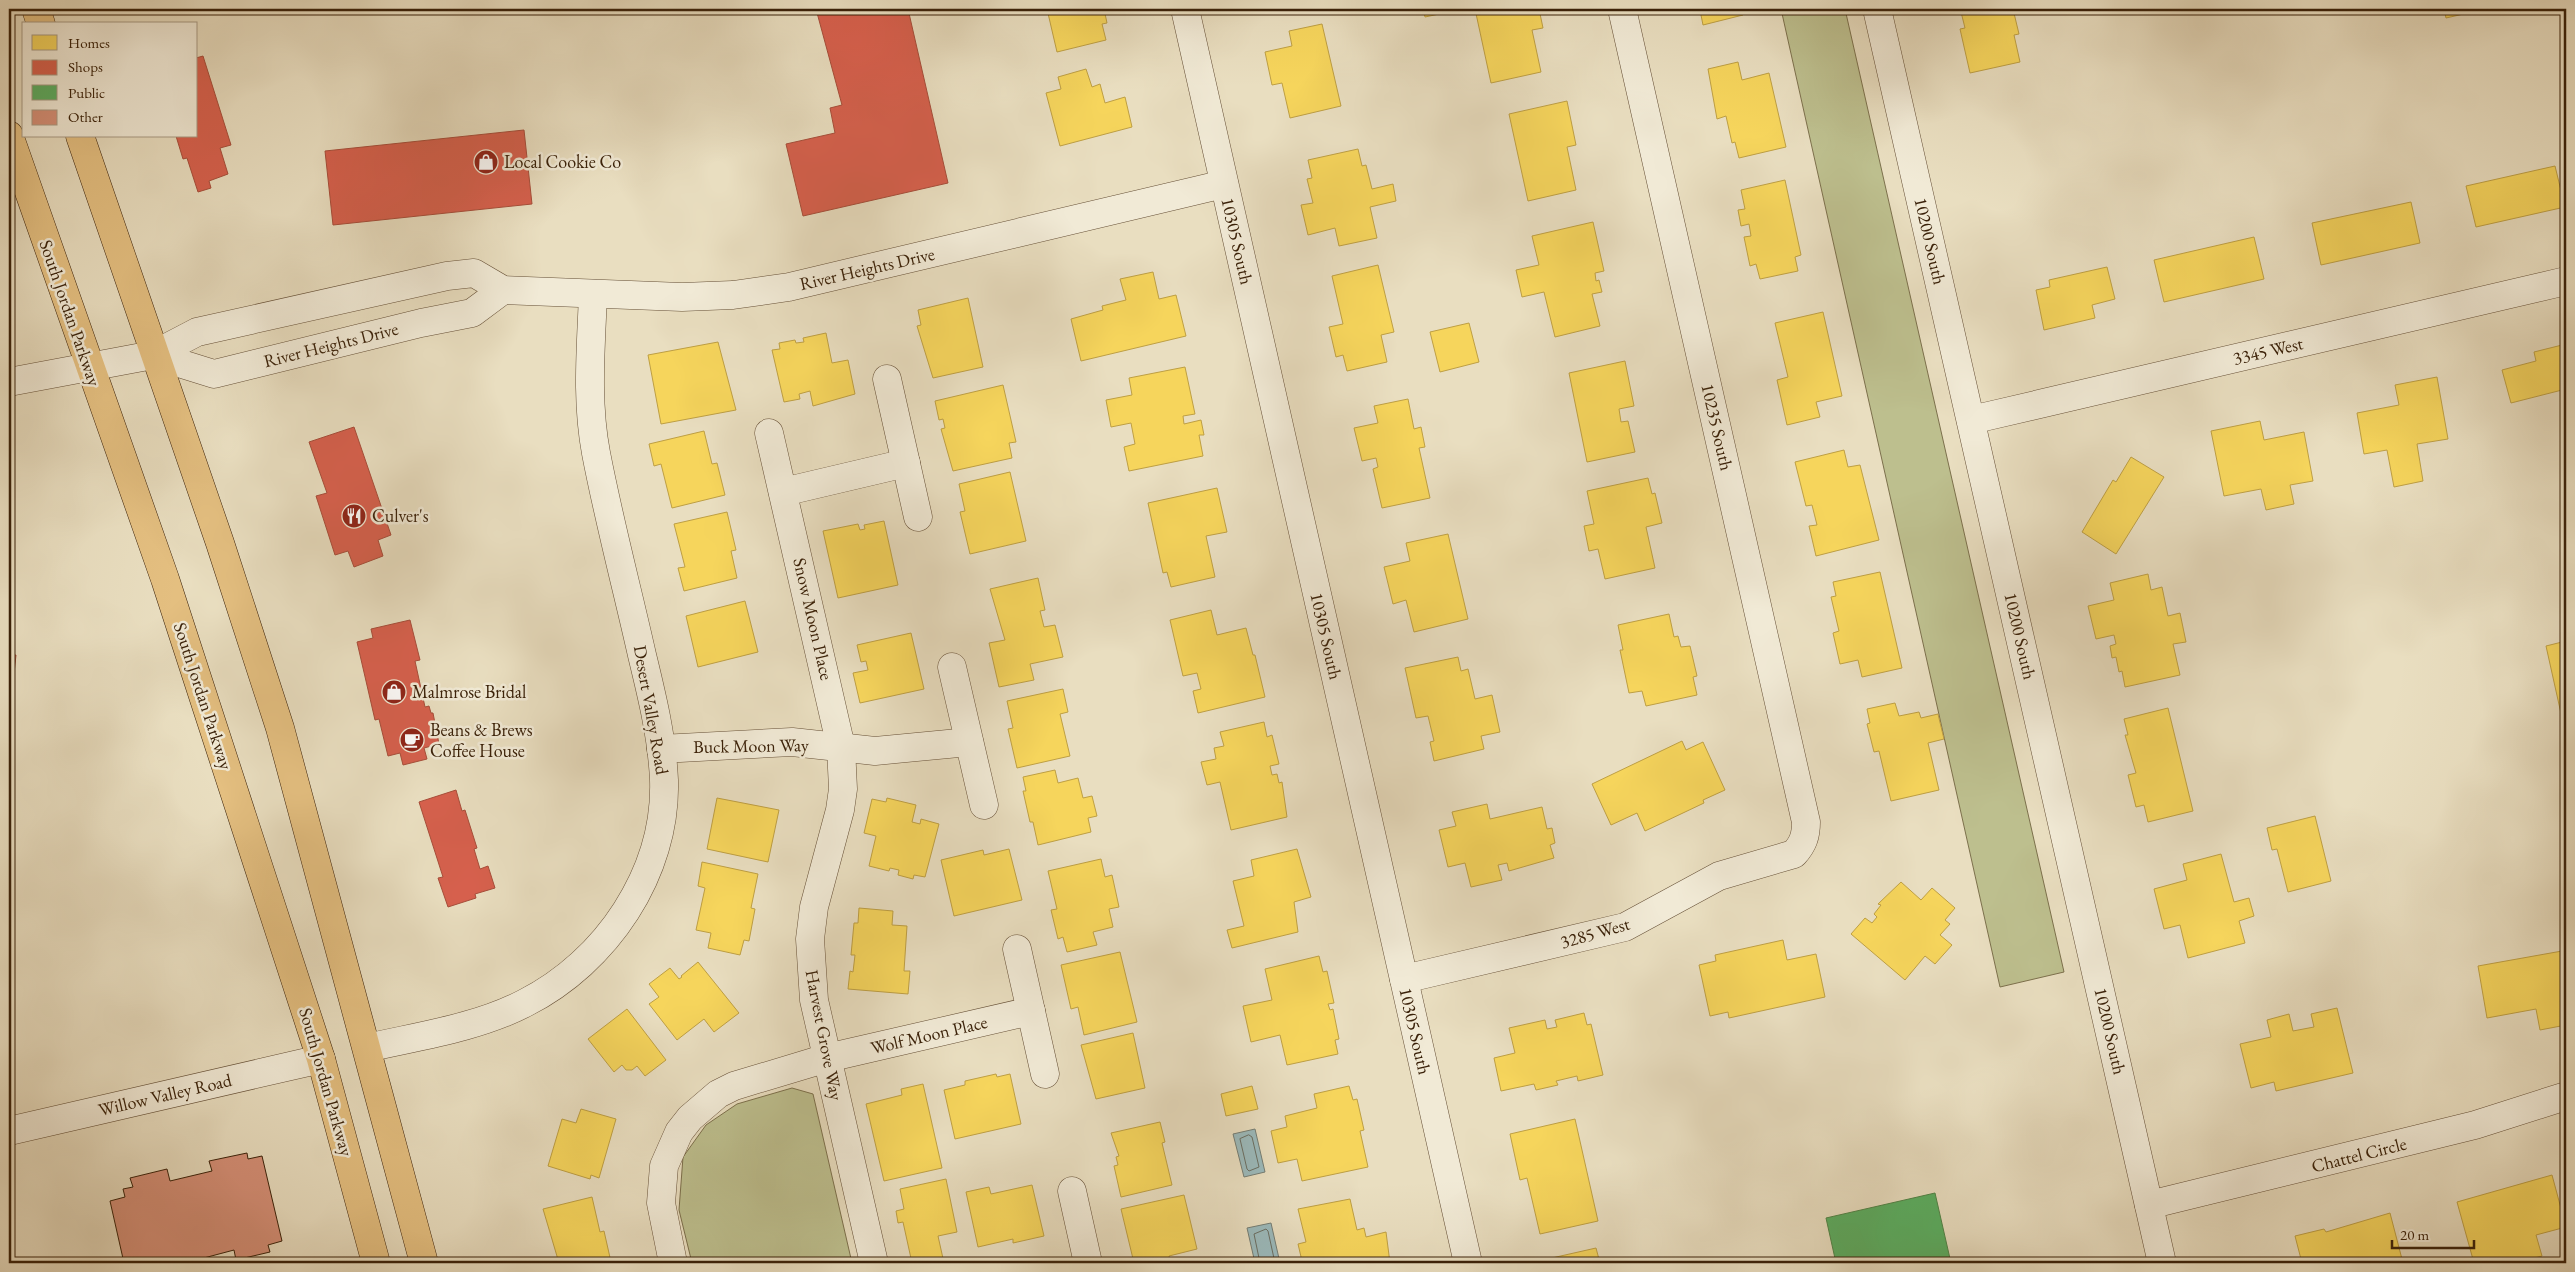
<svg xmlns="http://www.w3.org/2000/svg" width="2575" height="1272" viewBox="0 0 2575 1272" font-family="'EB Garamond',serif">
<rect width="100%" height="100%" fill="#e9dec0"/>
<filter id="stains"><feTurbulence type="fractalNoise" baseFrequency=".004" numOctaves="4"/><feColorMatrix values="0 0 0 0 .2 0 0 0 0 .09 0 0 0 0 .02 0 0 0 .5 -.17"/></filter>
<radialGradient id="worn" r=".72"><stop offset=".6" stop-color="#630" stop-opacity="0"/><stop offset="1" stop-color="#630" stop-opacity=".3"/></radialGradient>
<g fill="#bdbf8e" stroke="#7c704c">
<polygon points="1781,9 1845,9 2064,972 2000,987"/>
<polygon points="792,1088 813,1094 852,1263 692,1263 679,1210 683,1157 706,1125 737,1104"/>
</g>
<g fill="#9bbabc" stroke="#747d74">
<polygon points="1255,1129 1265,1172 1244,1177 1233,1134"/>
<polygon points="1271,1223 1280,1263 1255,1263 1247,1228"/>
</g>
<g fill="#f6d55c" stroke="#be9f43">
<polygon points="1047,9 1104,9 1107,23 1102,24 1106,40 1057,52"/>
<polygon points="1423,9 1463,9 1425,17"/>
<polygon points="1475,9 1539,9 1543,28 1532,30 1541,72 1491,83"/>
<polygon points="1691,9 1742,9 1743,15 1703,25 1700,10 1692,12"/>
<polygon points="1964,9 2013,9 2019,34 2014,35 2020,62 1970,73 1960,29 1965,28 1961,12 1965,11"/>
<polygon points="2444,9 2480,9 2481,10 2446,18"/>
<polygon points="1322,24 1341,106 1290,118 1282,83 1272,85 1265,52 1292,46 1289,31"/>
<polygon points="1738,62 1742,80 1769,73 1786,147 1739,158 1735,142 1732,143 1726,116 1717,119 1708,69"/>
<polygon points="1086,69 1092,87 1100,84 1105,103 1125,97 1132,127 1060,146 1046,93 1061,89 1058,77"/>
<polygon points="1567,101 1576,145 1567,147 1576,190 1528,201 1509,114"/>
<polygon points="1358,149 1362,166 1366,165 1372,189 1393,184 1396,201 1370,207 1377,238 1339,246 1335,228 1308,235 1301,205 1313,203 1307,179 1312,178 1308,160"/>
<polygon points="2555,166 2565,207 2476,227 2466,186"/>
<polygon points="1785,180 1801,255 1795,257 1798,271 1760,279 1756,264 1750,266 1744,237 1751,236 1749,224 1741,226 1738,210 1745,209 1741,190"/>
<polygon points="2411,202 2420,243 2321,265 2312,223"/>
<polygon points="1593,222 1604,271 1595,273 1596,281 1599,280 1602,292 1592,294 1600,326 1555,337 1544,292 1522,297 1516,270 1539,265 1532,236"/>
<polygon points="2254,237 2264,279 2164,302 2154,260"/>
<polygon points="1378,265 1394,332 1381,335 1387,362 1347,371 1343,355 1336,357 1329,327 1343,324 1332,276"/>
<polygon points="2107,267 2115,299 2092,305 2095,318 2044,330 2036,290 2050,287 2049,280"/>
<polygon points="1153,272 1159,299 1176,295 1186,336 1081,361 1071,319 1103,310 1102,306 1126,300 1120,279"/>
<polygon points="968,298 983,367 933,378 917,326 921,325 918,310"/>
<polygon points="1823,312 1842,396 1816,402 1820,417 1787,425 1777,380 1788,377 1775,323"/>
<polygon points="1469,323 1479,362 1440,372 1430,332"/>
<polygon points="826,333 832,363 848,360 855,394 813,406 810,391 799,394 800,399 784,402 772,350 780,349 779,343 795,340 796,343 804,342 803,338"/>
<polygon points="718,342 736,410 661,424 648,355"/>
<polygon points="2566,344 2566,389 2511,403 2502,370 2536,361 2534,352"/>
<polygon points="1625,361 1634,406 1619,409 1621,422 1628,421 1635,452 1587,462 1569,373"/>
<polygon points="1185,367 1195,414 1183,416 1184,424 1201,420 1204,435 1199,435 1203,456 1129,471 1124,447 1135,444 1131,423 1111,427 1106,400 1132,395 1129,378"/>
<polygon points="2437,377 2448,439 2417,444 2423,481 2394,487 2387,450 2364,454 2357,413 2399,405 2395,385"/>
<polygon points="1003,385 1016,442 1009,443 1012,458 953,471 941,429 945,428 943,419 939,420 935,401"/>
<polygon points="1408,399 1414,429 1421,427 1425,447 1419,448 1430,498 1382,508 1373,469 1378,467 1376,458 1362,461 1354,428 1378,423 1374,406"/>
<polygon points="2260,421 2264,440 2304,432 2313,481 2290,485 2294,504 2266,510 2261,489 2224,496 2211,431"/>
<polygon points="704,431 712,464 717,463 725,495 672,508 661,464 654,466 649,444"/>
<polygon points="1844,450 1848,467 1860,465 1879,540 1816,556 1809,526 1817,525 1812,505 1806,506 1795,462"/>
<polygon points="2131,457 2164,477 2116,554 2082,532 2113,480 2116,482"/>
<polygon points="1010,472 1026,541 970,554 960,512 965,511 959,484"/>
<polygon points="1648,478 1652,494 1655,493 1662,523 1646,527 1655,568 1605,579 1598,549 1589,551 1584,526 1594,524 1587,491"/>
<polygon points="1217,488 1227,532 1206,536 1215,577 1171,587 1167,572 1163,573 1148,503"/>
<polygon points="727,512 736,550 731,551 737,578 684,591 678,568 685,567 674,524"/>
<polygon points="884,521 898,585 838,598 823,531 858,524 860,530 865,529 864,525"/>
<polygon points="1448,534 1468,619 1414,632 1406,600 1393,604 1384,567 1410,561 1406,543"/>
<polygon points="1880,572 1902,668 1862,677 1858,660 1840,664 1833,633 1839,631 1831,597 1836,596 1833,582"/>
<polygon points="2148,574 2151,590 2162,587 2168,616 2180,613 2186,642 2173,644 2180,675 2125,687 2122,671 2119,672 2116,657 2112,658 2110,646 2116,644 2114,635 2096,639 2088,606 2114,600 2110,583"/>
<polygon points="1038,578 1045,610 1040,611 1044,627 1055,625 1063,657 1030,664 1034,680 999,687 989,643 1005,640 990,589"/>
<polygon points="745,601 758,652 698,667 686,616"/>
<polygon points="1211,610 1217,635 1246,628 1253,655 1255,655 1265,697 1198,713 1193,691 1201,689 1197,673 1183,676 1170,620"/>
<polygon points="1669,614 1674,637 1678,636 1681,647 1690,646 1697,676 1693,677 1697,695 1646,706 1642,691 1629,693 1620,650 1623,650 1618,625"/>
<polygon points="911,633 924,689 860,703 853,673 868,670 866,661 861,662 857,645"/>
<polygon points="2566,641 2566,717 2562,718 2546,646"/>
<polygon points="1458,657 1461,671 1468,669 1475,699 1492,695 1500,732 1481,736 1484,749 1434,761 1430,742 1434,741 1428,716 1416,718 1405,668"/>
<polygon points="1063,689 1068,712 1060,714 1070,756 1017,768 1008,729 1013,728 1007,701"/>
<polygon points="1895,703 1899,716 1919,712 1921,718 1938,714 1944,739 1928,743 1939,790 1891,801 1879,751 1874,752 1867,724 1870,723 1867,709"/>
<polygon points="2168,708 2193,811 2148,822 2144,805 2136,807 2128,775 2136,773 2125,735 2128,735 2124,719"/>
<polygon points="1264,722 1267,737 1272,735 1279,764 1270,766 1272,775 1277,774 1279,783 1282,782 1287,817 1231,830 1220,782 1207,785 1201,762 1216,759 1214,748 1224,746 1220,732"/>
<polygon points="1682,741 1686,750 1703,742 1725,790 1703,800 1704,803 1645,831 1637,813 1611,825 1592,784"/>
<polygon points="1055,770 1058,783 1078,778 1083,798 1092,796 1097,816 1088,818 1091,832 1038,845 1033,822 1030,822 1023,791 1026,791 1023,777"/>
<polygon points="717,798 779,810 768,862 707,849"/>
<polygon points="887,798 916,805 912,822 920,824 921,819 939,824 925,877 914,875 913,879 898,875 899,870 890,868 889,871 869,866 876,836 864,833 872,799 886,802"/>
<polygon points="1487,804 1490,819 1542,807 1547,829 1552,828 1555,843 1550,845 1554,858 1509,871 1507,863 1498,865 1502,880 1471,887 1465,863 1448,867 1439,830 1456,826 1452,812"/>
<polygon points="2315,816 2331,881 2288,892 2277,849 2272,850 2267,828"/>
<polygon points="1009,849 1022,900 954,916 941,860 983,850 984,855"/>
<polygon points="1297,849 1311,897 1294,902 1298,932 1232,948 1227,930 1244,926 1233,881 1254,876 1251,860"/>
<polygon points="2221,854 2234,902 2249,898 2254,916 2239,921 2245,943 2188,958 2180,925 2164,929 2154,889 2187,880 2183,864"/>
<polygon points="1101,859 1105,877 1112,875 1119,907 1109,909 1113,927 1093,932 1097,945 1067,952 1063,937 1058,939 1051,910 1057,909 1048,871"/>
<polygon points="702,862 758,874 751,908 755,909 749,941 744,940 740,955 708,948 711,933 696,930 705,888 698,886"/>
<polygon points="1901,882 1921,900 1932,888 1955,908 1945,920 1950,924 1940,935 1952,945 1935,964 1925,956 1905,980 1851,934 1865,918 1872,923 1877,917 1874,914 1881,905 1878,904"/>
<polygon points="859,908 893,911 892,925 907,926 904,971 910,971 908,994 848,989 850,971 853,972 855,955 851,955 854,923 858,923"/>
<polygon points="1783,940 1787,960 1816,954 1825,997 1729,1018 1728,1012 1710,1016 1699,965 1716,961 1715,955"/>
<polygon points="2562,951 2566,977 2566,1025 2540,1030 2536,1009 2487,1018 2478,966"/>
<polygon points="1120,952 1137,1022 1084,1035 1078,1007 1071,1009 1061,965"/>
<polygon points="1319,956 1323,972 1327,971 1334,1003 1328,1004 1330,1010 1333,1009 1339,1039 1335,1040 1338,1054 1287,1065 1280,1035 1251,1042 1243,1006 1272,1000 1265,969"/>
<polygon points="698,962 739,1013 714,1032 704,1019 677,1040 649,1004 659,997 649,984 670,968 679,979 682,977 681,976"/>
<polygon points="2337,1008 2353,1073 2276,1091 2274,1082 2251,1088 2240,1044 2271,1037 2267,1020 2289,1014 2293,1031 2314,1027 2311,1014"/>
<polygon points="627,1009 666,1060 645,1076 637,1066 632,1070 626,1070 622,1065 614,1072 588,1039"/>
<polygon points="1584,1013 1587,1025 1591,1024 1603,1075 1578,1081 1577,1076 1556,1081 1558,1085 1536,1090 1534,1084 1501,1091 1494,1058 1515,1053 1509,1028 1545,1020 1547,1029 1557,1027 1555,1020"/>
<polygon points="1133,1033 1145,1088 1096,1099 1081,1045"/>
<polygon points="996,1074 997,1077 1010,1074 1021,1124 955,1139 944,1090 965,1085 965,1081"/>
<polygon points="923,1084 942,1168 884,1181 866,1104 902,1095 901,1089"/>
<polygon points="1252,1086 1258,1109 1226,1116 1221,1094"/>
<polygon points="1349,1086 1353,1100 1357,1099 1364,1130 1360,1131 1368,1167 1302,1181 1297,1159 1278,1163 1271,1131 1287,1127 1285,1116 1317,1108 1314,1094"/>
<polygon points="581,1109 616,1119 599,1178 591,1175 590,1179 548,1166 562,1119 576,1123"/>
<polygon points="1575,1119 1598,1221 1540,1234 1527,1178 1520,1180 1510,1134"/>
<polygon points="1160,1122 1165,1142 1162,1143 1172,1185 1121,1197 1114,1166 1118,1165 1116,1157 1119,1156 1111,1133"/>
<polygon points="2552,1175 2566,1227 2536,1235 2542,1256 2515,1263 2474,1263 2457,1202"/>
<polygon points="946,1179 957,1232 938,1236 944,1263 912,1263 903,1222 898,1223 896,1211 904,1209 900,1189"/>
<polygon points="1032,1185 1044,1236 1013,1243 1013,1239 978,1247 966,1192 989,1187 991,1194"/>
<polygon points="1184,1195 1197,1249 1169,1256 1171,1263 1134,1263 1121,1209"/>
<polygon points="592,1197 600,1232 604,1231 611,1262 559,1263 543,1209"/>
<polygon points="1350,1199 1357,1230 1364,1228 1366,1237 1386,1232 1390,1263 1293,1263 1302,1261 1298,1244 1306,1242 1298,1209"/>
<polygon points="2390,1213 2403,1263 2302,1263 2295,1236 2324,1229 2326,1232"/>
<polygon points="1596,1248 1600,1263 1544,1263 1543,1260"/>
</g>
<g fill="#d6604d" stroke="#a74d39">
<polygon points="816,9 908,9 948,183 803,216 786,144 835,133 830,108 842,105"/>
<polygon points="203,56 231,145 220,148 228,174 209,181 211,188 198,192 187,158 183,159 176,136 196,136 196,58"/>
<polygon points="524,130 532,204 333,225 325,151"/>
<polygon points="354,427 391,535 378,540 383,556 354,567 348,551 335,555 316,496 327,493 309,442"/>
<polygon points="410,620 420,660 415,661 425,707 429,706 431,713 433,713 439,744 424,748 427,759 403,765 400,753 388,756 379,719 375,720 357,642 373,638 371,629"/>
<polygon points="9,655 16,655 12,692 9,692"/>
<polygon points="456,790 462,811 465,810 477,848 474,849 480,869 488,866 495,888 475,894 476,898 448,907 438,878 443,877 419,802"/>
</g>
<polygon fill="#5aae61" stroke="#508447" points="1935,1193 1951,1263 1836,1263 1826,1218"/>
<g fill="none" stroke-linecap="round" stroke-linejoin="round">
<g stroke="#6a6e62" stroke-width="1">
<polygon points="1249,1135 1252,1137 1259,1167 1249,1171 1247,1169 1240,1139"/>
<polyline points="1260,1263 1254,1234 1266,1229 1268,1231 1275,1263"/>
</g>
</g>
<polygon fill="#d58f77" stroke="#3a2109" points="247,1153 248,1159 262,1156 282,1241 268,1245 270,1252 236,1260 234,1250 185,1263 124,1263 110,1201 125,1197 123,1189 133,1187 130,1178 167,1169 170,1181 212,1171 209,1161"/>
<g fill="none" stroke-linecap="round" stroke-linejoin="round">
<defs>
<g id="minor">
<polyline points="1185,9 1468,1263"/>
<polyline points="1877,9 2162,1263"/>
<polyline points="153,355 214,374 421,323 472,313 503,290"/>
<polyline points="887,379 918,517"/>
<polyline points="9,382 153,355 197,332 447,276 474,273 503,290 682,297 733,295 789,287 1224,184"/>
<polyline points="1971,420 2566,281"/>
<polyline points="769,433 841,747 843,789 840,810 814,907 810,939 814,1000 874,1263"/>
<polyline points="783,492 906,463"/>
<polyline points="952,667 984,805"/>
<polyline points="661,749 792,742 875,751 969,742"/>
<polyline points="1017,949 1045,1074"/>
<path d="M1404,979l221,-52 94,-51 75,-22c9,-10 12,-18 12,-32l-184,-813"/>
<path d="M367,1048c52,-12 110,-20 158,-45 81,-41 142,-130 139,-223 -2,-43 -12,-84 -22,-125 -15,-67 -33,-134 -46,-202 -10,-53 -5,-105 -3,-159"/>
<polyline points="9,1131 321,1059"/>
<polyline points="1072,1191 1088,1263"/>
<polyline points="2149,1205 2475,1125 2566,1096"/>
<polyline points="673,1263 661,1203 664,1166 679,1132 690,1118 718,1094 734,1086 827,1058 1031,1011"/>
</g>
<g id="major">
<polyline points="36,9 41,24"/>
<polyline points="9,135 165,579 321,1059 376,1263"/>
<polyline points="80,136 220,543 280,728 424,1263"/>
</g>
</defs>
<use href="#minor" stroke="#665037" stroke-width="29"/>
<use href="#major" stroke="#3a2109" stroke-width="29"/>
<use href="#minor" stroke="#f1ead6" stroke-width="28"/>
<use href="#major" stroke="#e4bf80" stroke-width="28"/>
</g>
<defs>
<symbol id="shop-disc" viewBox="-11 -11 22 22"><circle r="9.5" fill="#8f2418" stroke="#f1ead6"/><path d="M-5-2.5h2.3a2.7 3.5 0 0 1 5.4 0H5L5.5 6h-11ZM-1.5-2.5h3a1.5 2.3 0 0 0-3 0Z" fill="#fff"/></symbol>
<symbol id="restaurant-disc" viewBox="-11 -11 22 22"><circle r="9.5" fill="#8f2418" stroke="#f1ead6"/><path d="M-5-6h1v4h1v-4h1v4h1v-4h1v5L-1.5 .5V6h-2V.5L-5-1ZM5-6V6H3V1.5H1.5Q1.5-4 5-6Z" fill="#fff"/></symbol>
<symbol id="cafe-disc" viewBox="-11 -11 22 22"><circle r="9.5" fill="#8f2418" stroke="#f1ead6"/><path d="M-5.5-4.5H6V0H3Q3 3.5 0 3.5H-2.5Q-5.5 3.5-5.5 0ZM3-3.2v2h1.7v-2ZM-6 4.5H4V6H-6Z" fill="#fff"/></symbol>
</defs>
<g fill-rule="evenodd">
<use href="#shop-disc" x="472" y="148" width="28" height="28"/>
<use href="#restaurant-disc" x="340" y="502" width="28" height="28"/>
<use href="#shop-disc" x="380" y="678" width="28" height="28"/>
<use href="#cafe-disc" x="398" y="726" width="28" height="28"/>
</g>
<g text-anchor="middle" stroke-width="5" stroke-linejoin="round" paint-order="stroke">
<g font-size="18" fill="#3a2109" stroke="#f1ead6" text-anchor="start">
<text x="504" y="168">Local Cookie Co</text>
<text x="372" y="522">Culver's</text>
<text x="412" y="698">Malmrose Bridal</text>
<text x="430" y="736">Beans &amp; Brews<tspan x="430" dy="21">Coffee House</tspan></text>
</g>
<g font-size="18" fill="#3a2109" stroke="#f1ead6">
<text transform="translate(1237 241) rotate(77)" y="6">10305 South</text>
<text transform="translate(1930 241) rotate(77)" y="6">10200 South</text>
<text transform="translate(867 269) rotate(-13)" y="6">River Heights Drive</text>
<text transform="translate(70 313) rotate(71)" y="6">South Jordan Parkway</text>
<text transform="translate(331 345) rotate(-14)" y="6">River Heights Drive</text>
<text transform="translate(2268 351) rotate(-13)" y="6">3345 West</text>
<text transform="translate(1717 427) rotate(77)" y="6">10235 South</text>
<text transform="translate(813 619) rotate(77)" y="6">Snow Moon Place</text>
<text transform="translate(1326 636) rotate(77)" y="6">10305 South</text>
<text transform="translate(2020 636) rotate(77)" y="6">10200 South</text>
<text transform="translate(203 696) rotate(72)" y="6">South Jordan Parkway</text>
<text transform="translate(651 710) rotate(80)" y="6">Desert Valley Road</text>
<text transform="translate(751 746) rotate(-1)" y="6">Buck Moon Way</text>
<text transform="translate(1595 933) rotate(-16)" y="6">3285 West</text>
<text transform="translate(1415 1031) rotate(77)" y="6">10305 South</text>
<text transform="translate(2110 1031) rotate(77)" y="6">10200 South</text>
<text transform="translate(824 1035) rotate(79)" y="6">Harvest Grove Way</text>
<text transform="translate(929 1035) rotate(-13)" y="6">Wolf Moon Place</text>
<text transform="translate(326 1082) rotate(74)" y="6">South Jordan Parkway</text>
<text transform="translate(165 1095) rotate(-13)" y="6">Willow Valley Road</text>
<text transform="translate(2359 1155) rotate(-14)" y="6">Chattel Circle</text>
</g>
</g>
<rect width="2575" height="1272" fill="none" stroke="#e9dec0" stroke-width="30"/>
<rect x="10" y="10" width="2555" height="1252" fill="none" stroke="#3a2109" stroke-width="2.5"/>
<rect x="15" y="15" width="2545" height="1242" fill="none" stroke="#3a2109"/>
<rect x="22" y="22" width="175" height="115" fill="#f1ead6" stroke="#a89a84"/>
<rect x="32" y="35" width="25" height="15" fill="#f6d55c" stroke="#a89a84"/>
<text x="68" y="48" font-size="15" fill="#3a2109">Homes</text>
<rect x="32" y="60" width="25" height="15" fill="#d6604d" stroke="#a89a84"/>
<text x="68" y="72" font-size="15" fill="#3a2109">Shops</text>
<rect x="32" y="85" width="25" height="15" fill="#5aae61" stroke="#a89a84"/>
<text x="68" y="98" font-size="15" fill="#3a2109">Public</text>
<rect x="32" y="110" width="25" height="15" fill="#d58f77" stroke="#a89a84"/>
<text x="68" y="122" font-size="15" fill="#3a2109">Other</text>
<path d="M2392 1240v8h82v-8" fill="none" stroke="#3a2109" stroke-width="2.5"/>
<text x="2400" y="1240" font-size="15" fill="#3a2109" stroke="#f1ead6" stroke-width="4" paint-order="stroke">20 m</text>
<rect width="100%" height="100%" filter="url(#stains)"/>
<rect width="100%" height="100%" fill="url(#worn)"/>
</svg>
